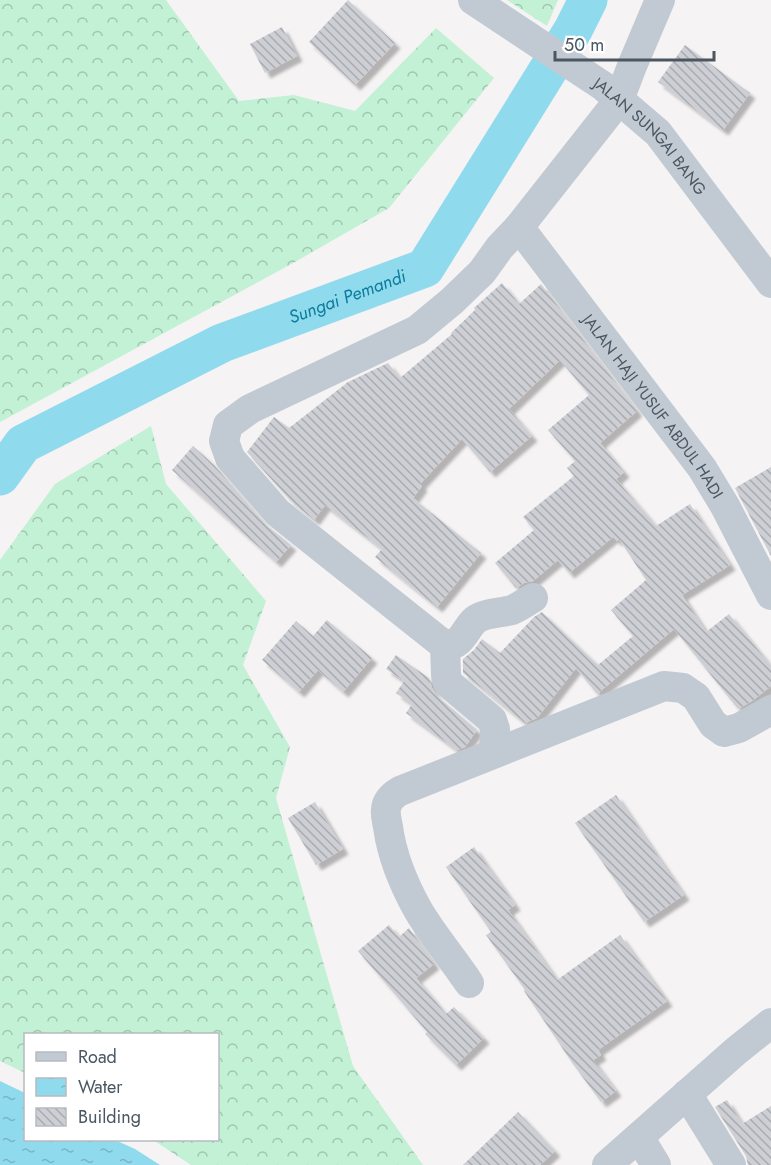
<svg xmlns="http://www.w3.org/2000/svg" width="771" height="1165" viewBox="0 0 771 1165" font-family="Jost,sans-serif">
<defs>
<pattern id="forest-crowns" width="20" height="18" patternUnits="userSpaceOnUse" patternTransform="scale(1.5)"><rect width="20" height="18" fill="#c3f1d5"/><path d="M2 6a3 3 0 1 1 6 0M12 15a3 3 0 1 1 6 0" fill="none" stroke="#a0c6b0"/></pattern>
<pattern id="water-ripples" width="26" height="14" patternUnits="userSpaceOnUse" patternTransform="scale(1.5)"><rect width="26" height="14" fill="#90daee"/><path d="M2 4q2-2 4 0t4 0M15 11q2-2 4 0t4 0" fill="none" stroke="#78b4c4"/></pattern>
<pattern id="building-back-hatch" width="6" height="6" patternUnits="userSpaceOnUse" patternTransform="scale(1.5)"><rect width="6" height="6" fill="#cdcfd5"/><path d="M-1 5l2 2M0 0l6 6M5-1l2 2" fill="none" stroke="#a8abb0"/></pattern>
<filter id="shadow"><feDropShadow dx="5.5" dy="5.5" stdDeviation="1.5" flood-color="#0004"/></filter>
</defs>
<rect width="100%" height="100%" fill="#f5f3f3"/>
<g fill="url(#forest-crowns)">
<polygon points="0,0 166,0 239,101 294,95 355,111 436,28 494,78 389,208 295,262 0,422"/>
<polygon points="507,0 558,0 547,26"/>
<polygon points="151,426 166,484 266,601 243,665 290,747 276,798 353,1066 423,1165 191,1165 153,1140 218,1140 218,1034 26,1034 25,1073 0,1061 0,560 55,484"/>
</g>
<polygon fill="url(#water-ripples)" points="0,1081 25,1093 26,1140 115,1140 135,1149 160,1165 0,1165"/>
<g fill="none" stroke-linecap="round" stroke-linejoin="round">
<path stroke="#90daee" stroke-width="39" id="s1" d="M0,476l23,-32 199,-101 203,-75 148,-238 15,-30"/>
</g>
<g fill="url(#building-back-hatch)" filter="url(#shadow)">
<polygon points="348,0 395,43 355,85 309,42"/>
<polygon points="282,27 297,56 265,73 250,44"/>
<polygon points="685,45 750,93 723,130 658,82"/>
<polygon points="502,283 519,304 541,284 637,411 600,443 624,472 616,479 656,526 690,504 730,565 682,595 706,632 729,614 771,666 771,686 752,701 738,709 674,629 597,694 576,668 537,718 525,723 463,673 463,659 474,650 482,639 500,653 534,617 542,612 598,665 633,636 611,610 646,580 619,539 617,541 613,537 569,573 558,560 533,581 524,583 516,588 495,563 534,530 523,517 574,476 567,468 575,461 548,430 589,395 560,360 509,409 532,436 490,472 462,439 420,484 422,486 413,498 481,553 437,607 375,557 382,549 325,505 314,520 290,500 247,452 274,417 289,428 348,382 388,363 400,378 452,334 451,333 475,310 474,308"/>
<polygon points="193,446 214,465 265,524 291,545 276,562 172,470"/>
<polygon points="771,467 771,556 735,488"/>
<polygon points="327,620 372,658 343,692 318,670 299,692 262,660 296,621 313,636"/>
<polygon points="396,655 429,678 432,688 437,696 477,730 465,747 457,750 406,713 412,704 396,693 404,681 386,669"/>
<polygon points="616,795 684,895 644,922 575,823"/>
<polygon points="315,802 343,849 316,865 288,818"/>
<polygon points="474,847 515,905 508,910 557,980 620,935 667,1001 598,1050 601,1055 593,1060 616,1091 601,1102 573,1064 524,991 525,990 486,935 491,932 446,867"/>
<polygon points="389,925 399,937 409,928 434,964 416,978 446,1014 454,1007 484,1038 456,1065 425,1034 427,1032 358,951"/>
<polygon points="727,1100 742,1124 771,1106 771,1165 748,1165 746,1156 715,1107"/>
<polygon points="518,1112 555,1151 540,1165 463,1165"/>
</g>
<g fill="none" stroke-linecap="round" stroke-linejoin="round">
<g stroke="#c1cad2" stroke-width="30">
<path id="s2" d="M473,0l130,86 55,47 113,150"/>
<path id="s3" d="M519,227l183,241 23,38 46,89"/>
<path d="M533,598c-7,4 -14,9 -21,12 -11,3 -28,3 -37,10 -12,11 -15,33 -36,21l-161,-128 -48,-55 -6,-17 4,-16 22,-16 167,-79 35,-29 30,-29 18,-25 19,-20 100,-127 13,-34 28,-66"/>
<polyline points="445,644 446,675 448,683 492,720 495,729 494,753"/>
<path d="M469,983c-16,-24 -37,-49 -51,-73 -14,-25 -26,-54 -30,-83 -1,-6 -3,-12 -2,-18 1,-9 7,-14 14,-18l264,-105 19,2 13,9 17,27 11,8 15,-4 32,-18"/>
<polyline points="687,1094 731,1165"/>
<polyline points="639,1137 656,1165"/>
<polyline points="607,1165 736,1051 771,1023"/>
</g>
</g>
<g text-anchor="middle" stroke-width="4.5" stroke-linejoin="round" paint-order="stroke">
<g font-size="16" fill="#4a5661" stroke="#fff">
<text dy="6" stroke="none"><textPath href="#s2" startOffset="225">JALAN SUNGAI BANG</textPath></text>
<text dy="6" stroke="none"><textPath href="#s3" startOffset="224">JALAN HAJI YUSUF ABDUL HADI</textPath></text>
</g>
<g font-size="18" font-style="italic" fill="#0c7c9b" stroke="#fff">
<text dy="6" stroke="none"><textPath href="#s1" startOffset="396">Sungai Pemandi</textPath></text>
</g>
</g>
<rect x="24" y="1033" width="195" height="108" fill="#ffffff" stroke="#b7bbc0" stroke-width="1.5"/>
<rect x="36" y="1052" width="30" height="9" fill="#c1cad2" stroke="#b7bbc0" stroke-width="1.5"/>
<text x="78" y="1063" font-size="18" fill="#4a5661">Road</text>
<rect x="36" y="1078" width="30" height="18" fill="url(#water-ripples)" stroke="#b7bbc0" stroke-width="1.5"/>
<text x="78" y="1093" font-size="18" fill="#4a5661">Water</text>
<rect x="36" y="1108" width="30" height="18" fill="url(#building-back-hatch)" stroke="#b7bbc0" stroke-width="1.5"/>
<text x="78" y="1123" font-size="18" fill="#4a5661">Building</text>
<path d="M555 51v9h159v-9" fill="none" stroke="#4a5661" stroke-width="3"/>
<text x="564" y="51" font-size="18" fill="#4a5661" stroke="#ffffff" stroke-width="4.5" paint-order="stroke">50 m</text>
</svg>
